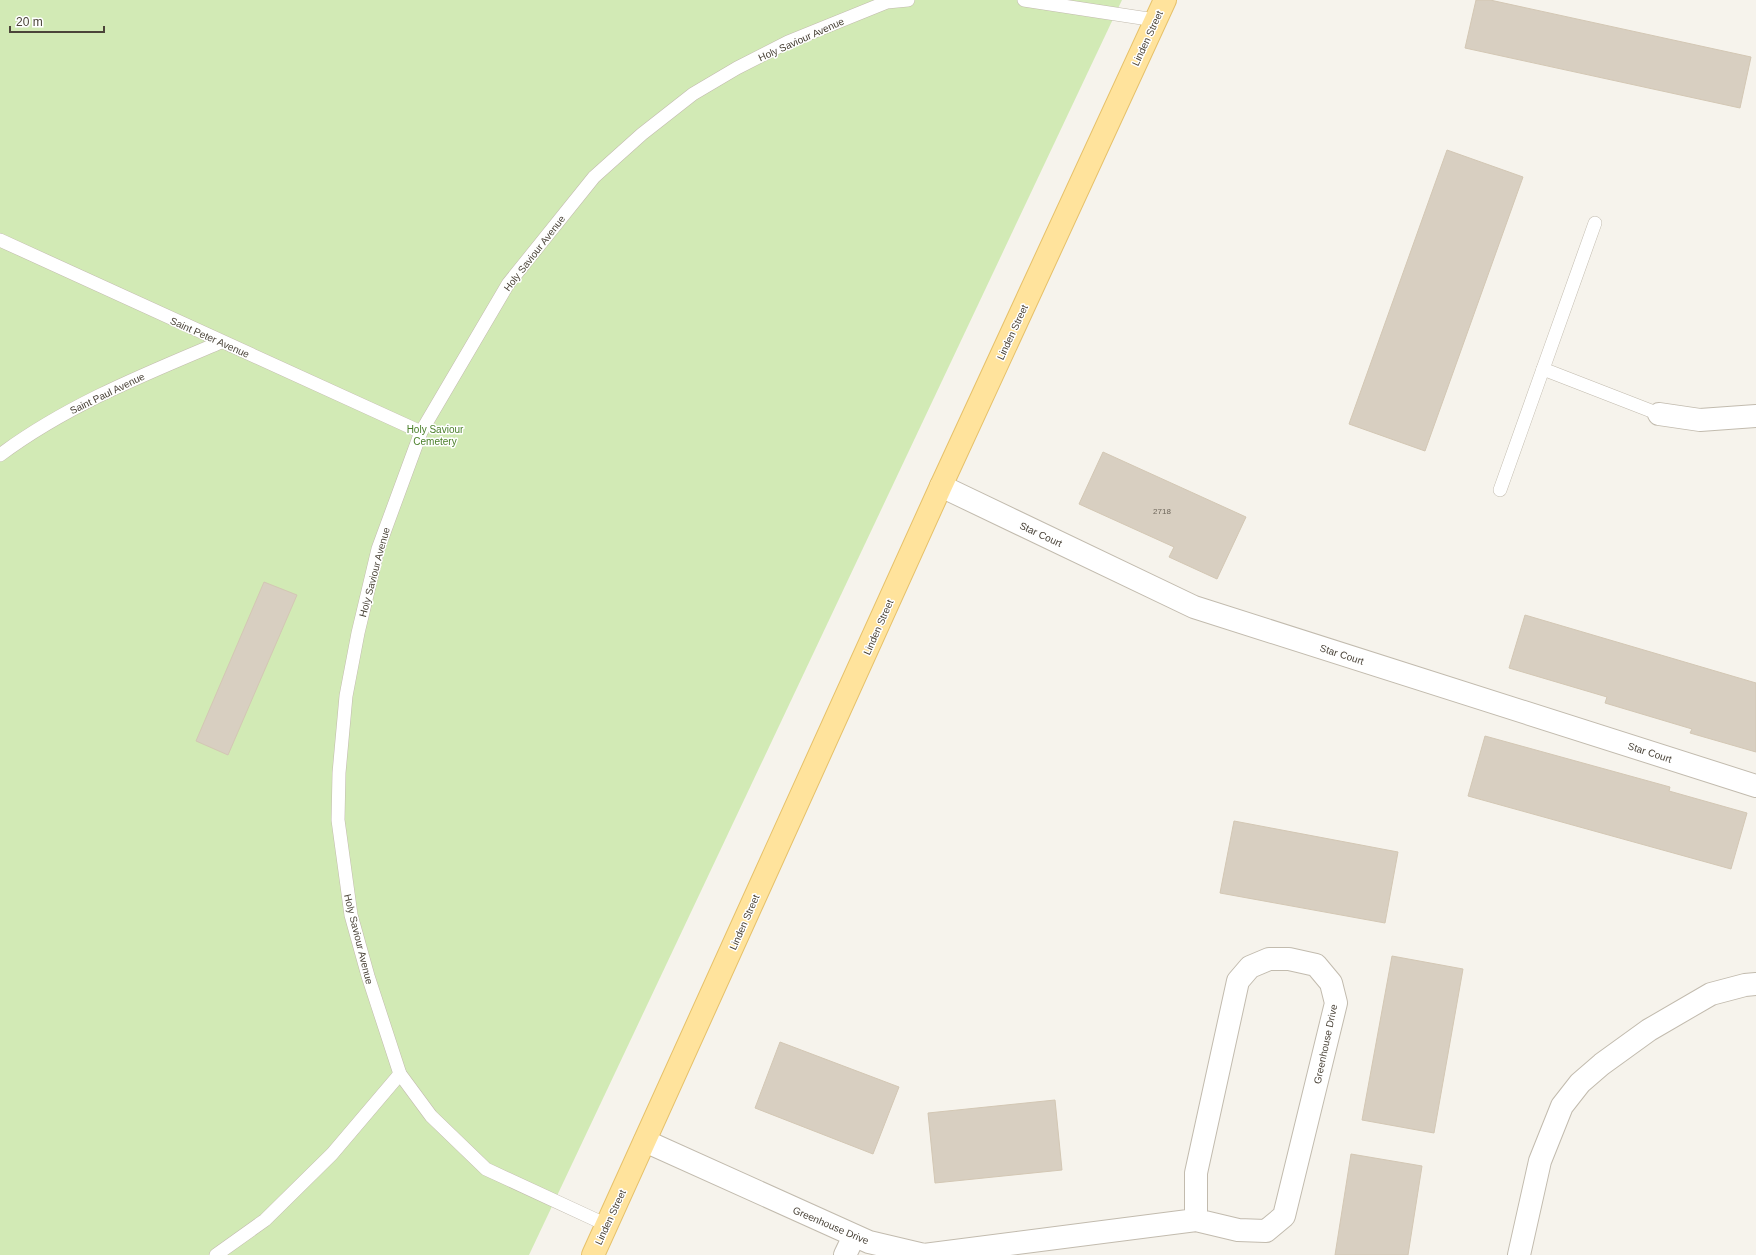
<svg xmlns="http://www.w3.org/2000/svg" width="1756" height="1255" viewBox="0 0 1756 1255" font-family="Helvetica,sans-serif">
<rect width="100%" height="100%" fill="#f6f3ec"/>
<polygon fill="#d2eab5" points="0,0 1122,0 529,1255 0,1255"/>
<g fill="#d8cfc1" stroke="#d3c7b4">
<polygon points="1476,0 1490,0 1751,57 1740,108 1465,48"/>
<polygon points="1447,150 1523,177 1425,451 1349,424"/>
<polygon points="1103,452 1246,517 1217,579 1169,557 1174,547 1079,504"/>
<polygon points="264,582 297,595 228,755 196,741"/>
<polygon points="1525,615 1756,683 1756,752 1690,733 1692,729 1605,703 1607,697 1509,668"/>
<polygon points="1485,736 1670,787 1669,791 1747,813 1731,869 1468,796"/>
<polygon points="1234,821 1398,852 1385,923 1220,893"/>
<polygon points="1392,956 1463,969 1434,1133 1362,1120"/>
<polygon points="780,1042 899,1087 873,1154 755,1108"/>
<polygon points="1055,1100 1062,1170 935,1183 928,1113"/>
<polygon points="1351,1154 1422,1166 1408,1255 1335,1255"/>
</g>
<g fill="none" stroke-linecap="round" stroke-linejoin="round">
<defs>
<g id="service">
<polyline points="1024,0 1155,20"/>
<polyline points="1595,223 1543,369 1659,414"/>
<polyline points="0,240 421,432"/>
<path d="M0,455c67,-50 145,-81 221,-113"/>
<polyline points="1500,490 1543,369"/>
<polyline points="607,1225 486,1169 431,1116 400,1074 368,976 351,915 338,820 339,773 346,696 358,633 378,549 421,432 508,284 594,177 642,134 693,94 737,68 788,42 887,2 908,0"/>
<polyline points="216,1255 265,1220 332,1154 400,1074"/>
</g>
<g id="minor">
<polyline points="1659,414 1700,420 1756,416"/>
<polyline points="941,486 1194,607 1756,786"/>
<polyline points="645,1141 869,1242 924,1255 1196,1220 1238,1230 1266,1231 1284,1216 1336,1003 1331,983 1316,965 1289,959 1269,959 1250,967 1238,981 1196,1173 1196,1220"/>
<polyline points="845,1255 854,1236"/>
<polyline points="1519,1255 1540,1161 1562,1106 1580,1083 1602,1064 1649,1030 1711,994 1745,985 1756,984"/>
</g>
<polyline id="primary" points="593,1255 941,486 1165,0"/>
</defs>
<use href="#service" stroke="#c2bbae" stroke-width="14"/>
<use href="#minor" stroke="#c2bbae" stroke-width="24"/>
<use href="#primary" stroke="#e6c16a" stroke-width="24"/>
<use href="#service" stroke="#fff" stroke-width="13"/>
<use href="#minor" stroke="#fff" stroke-width="22"/>
<use href="#primary" stroke="#ffe39c" stroke-width="22"/>
</g>
<g text-anchor="middle" stroke-width="3" stroke-linejoin="round" paint-order="stroke">
<g font-size="8" fill="#6e675b">
<text x="1162" y="514">2718</text>
</g>
<g font-size="10" fill="#4b4439" stroke="#fff">
<text transform="translate(1147 38) rotate(-65)" y="4">Linden Street</text>
<text transform="translate(801 39) rotate(-24)" y="4">Holy Saviour Avenue</text>
<text transform="translate(534 253) rotate(-52)" y="4">Holy Saviour Avenue</text>
<text transform="translate(1012 332) rotate(-65)" y="4">Linden Street</text>
<text transform="translate(210 337) rotate(24)" y="4">Saint Peter Avenue</text>
<text transform="translate(107 393) rotate(-26)" y="4">Saint Paul Avenue</text>
<text transform="translate(1041 534) rotate(25)" y="4">Star Court</text>
<text transform="translate(374 572) rotate(-75)" y="4">Holy Saviour Avenue</text>
<text transform="translate(878 627) rotate(-66)" y="4">Linden Street</text>
<text transform="translate(1342 654) rotate(18)" y="4">Star Court</text>
<text transform="translate(1650 752) rotate(18)" y="4">Star Court</text>
<text transform="translate(744 922) rotate(-66)" y="4">Linden Street</text>
<text transform="translate(359 939) rotate(76)" y="4">Holy Saviour Avenue</text>
<text transform="translate(1325 1044) rotate(-78)" y="4">Greenhouse Drive</text>
<text transform="translate(610 1217) rotate(-65)" y="4">Linden Street</text>
<text transform="translate(831 1225) rotate(23)" y="4">Greenhouse Drive</text>
</g>
<g font-size="10" fill="#4a7f2a" stroke="#fff">
<text x="435" y="433">Holy Saviour<tspan x="435" dy="12">Cemetery</tspan></text>
</g>
</g>
<path d="M10 26v6h94v-6" fill="none" stroke="#4b4439" stroke-width="2"/>
<text x="16" y="26" font-size="12" fill="#4b4439" stroke="#ffffff" stroke-width="3" paint-order="stroke">20 m</text>
</svg>
